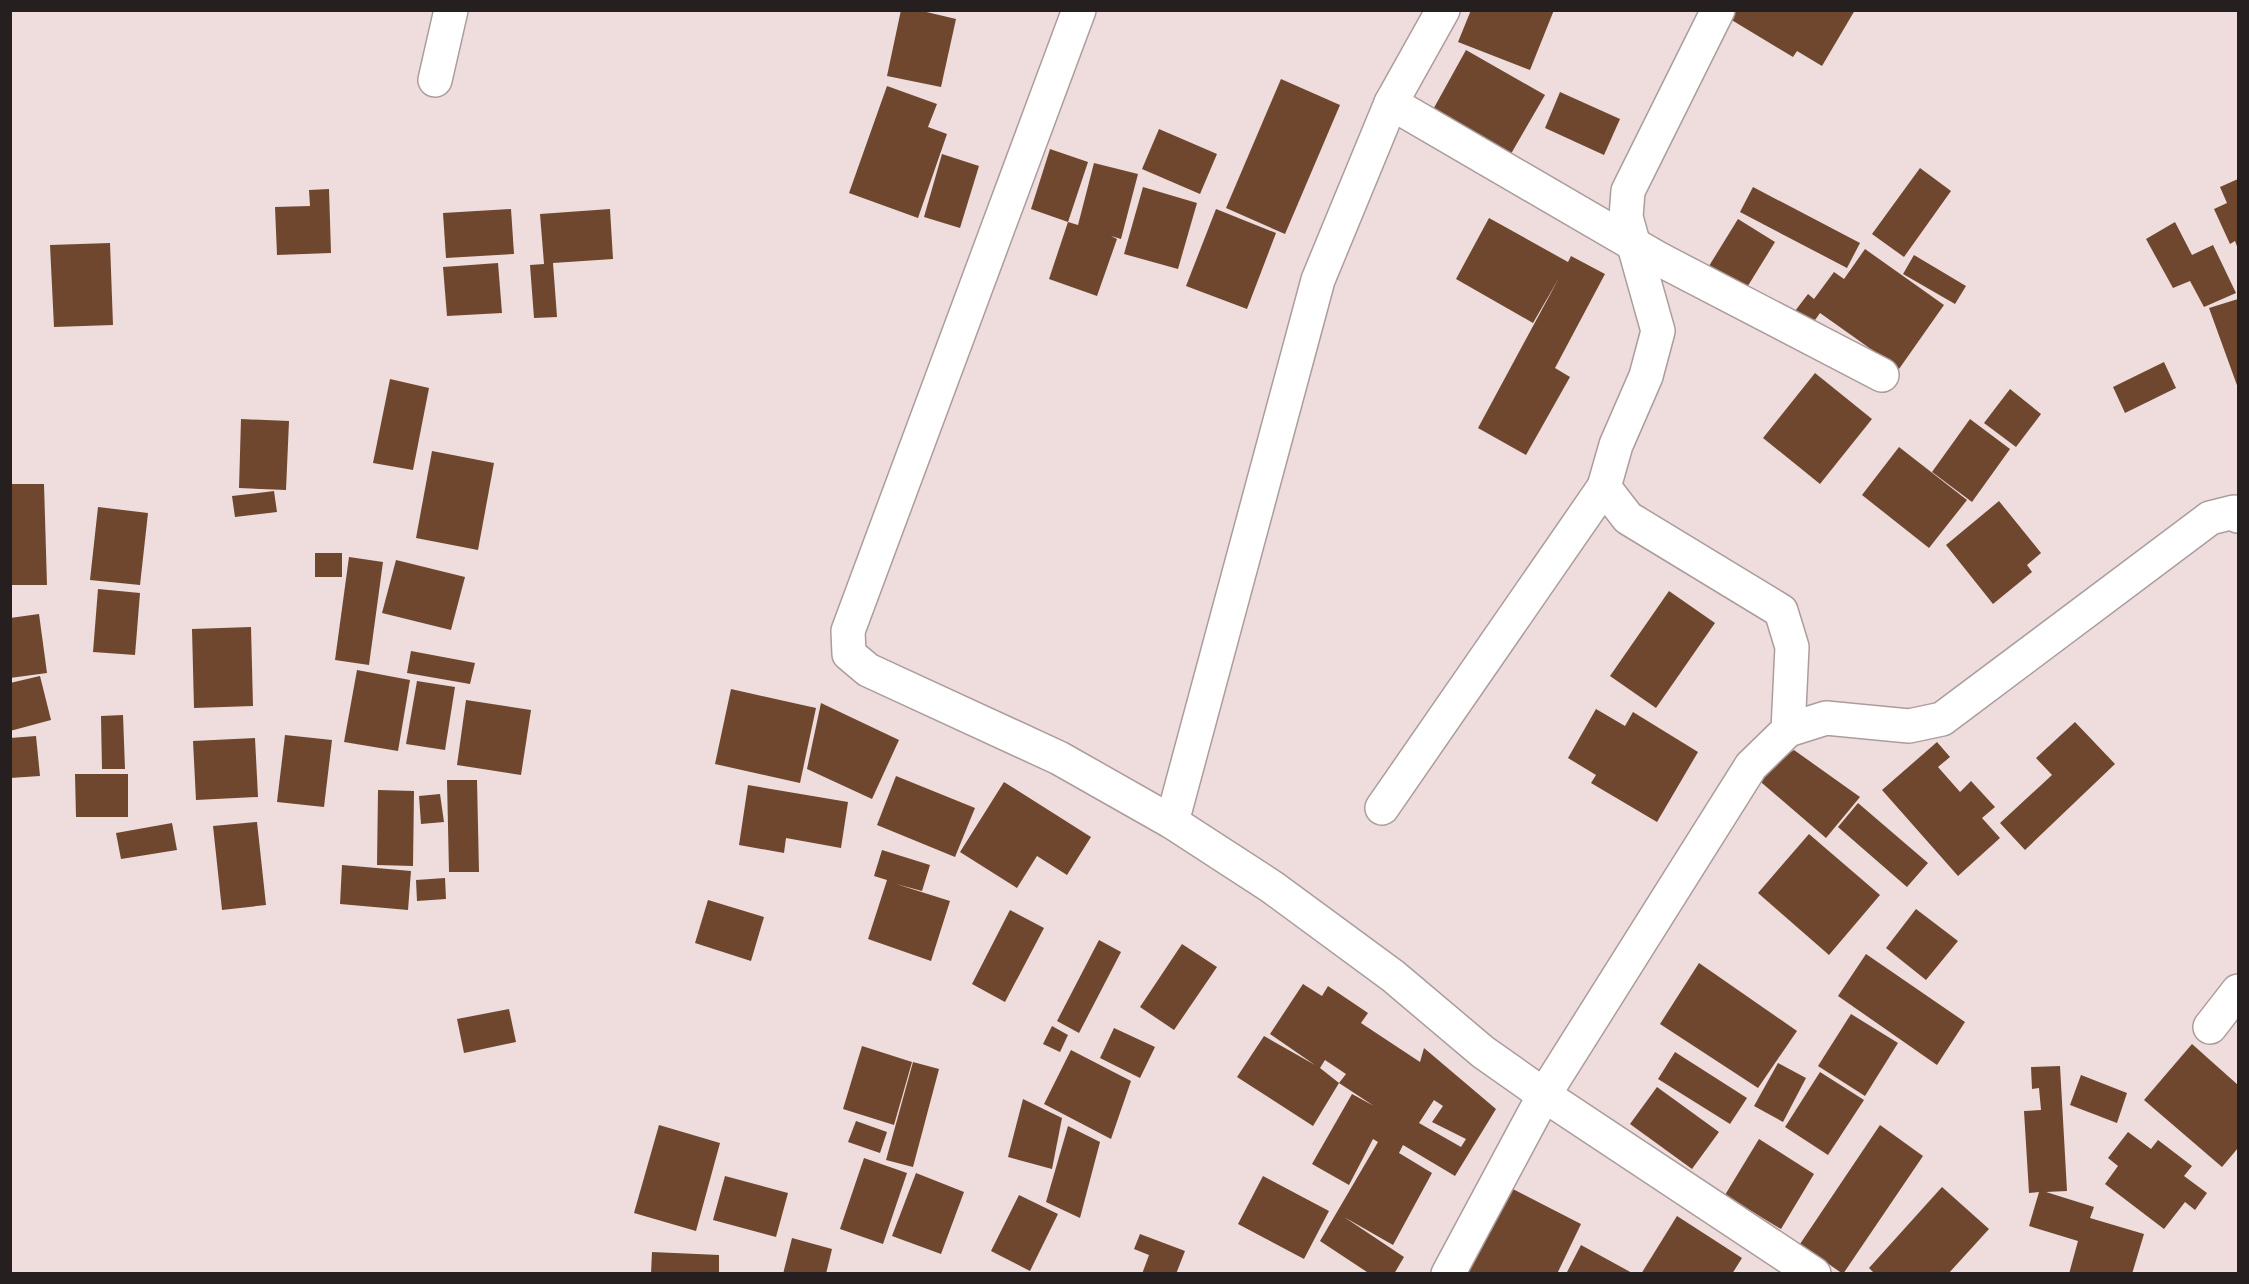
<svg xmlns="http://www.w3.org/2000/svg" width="2249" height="1284" viewBox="0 0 2249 1284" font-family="Helvetica,sans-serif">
<rect width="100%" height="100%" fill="#eedddc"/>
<g fill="#6f472f" fill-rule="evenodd">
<polygon points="901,10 918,10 956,19 941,87 887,76"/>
<polygon points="1471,10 1554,10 1530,70 1458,42"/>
<polygon points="1729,10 1855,10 1822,66 1797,51 1793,57 1725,16"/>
<polygon points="1466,50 1545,95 1508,159 1430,115"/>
<polygon points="1281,79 1340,105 1285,234 1226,208"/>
<polygon points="887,86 937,104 928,127 947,134 918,218 849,193"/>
<polygon points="1560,92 1620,119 1604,155 1545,128"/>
<polygon points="1159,129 1217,154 1200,194 1142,169"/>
<polygon points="1050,149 1088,162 1068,222 1078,225 1094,163 1138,174 1121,239 1111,236 1117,239 1097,296 1049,279 1068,222 1031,209"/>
<polygon points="942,154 979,166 960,228 924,217"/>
<polygon points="1920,168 1951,191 1904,257 1872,234"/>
<polygon points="2238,179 2238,249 2235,241 2230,244 2214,209 2227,203 2220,187"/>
<polygon points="1143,187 1197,203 1178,269 1124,254"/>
<polygon points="1753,187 1860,243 1847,268 1740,212"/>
<polygon points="329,189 331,253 277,255 275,207 310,206 309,190"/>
<polygon points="511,209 514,254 446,258 443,213"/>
<polygon points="610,209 613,259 553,263 557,317 534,318 530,265 544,264 540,214"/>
<polygon points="1216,209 1276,233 1247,309 1186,286"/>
<polygon points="1489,218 1568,262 1571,256 1605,274 1555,368 1570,377 1526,455 1478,428 1559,278 1533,323 1456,279"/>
<polygon points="1738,219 1775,242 1746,289 1709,266"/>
<polygon points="2175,222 2192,255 2213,245 2236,293 2204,307 2190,281 2173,288 2146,239"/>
<polygon points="110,243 113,325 54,327 50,245"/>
<polygon points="1865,249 1944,305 1899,369 1820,313 1810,327 1792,315 1808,294 1814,299 1834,272 1844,279"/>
<polygon points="1914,255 1966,286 1955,304 1903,274"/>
<polygon points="498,263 502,313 447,316 443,267"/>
<polygon points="2238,299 2238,388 2209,308"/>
<polygon points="2164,362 2176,388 2125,413 2113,387"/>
<polygon points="1815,373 1872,419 1820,484 1763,438"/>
<polygon points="390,379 429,388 413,470 373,463"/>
<polygon points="2010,389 2041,414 2016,447 1984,423"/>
<polygon points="241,419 289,421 286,490 239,488"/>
<polygon points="1970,419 2010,449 1972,502 1932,472"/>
<polygon points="1899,447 1967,500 1929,548 1862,495"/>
<polygon points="432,451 494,463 478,550 416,538"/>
<polygon points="10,484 44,484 47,585 10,585"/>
<polygon points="274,491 277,512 235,517 232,496"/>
<polygon points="1999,501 2041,553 2027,565 2032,572 1993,604 1946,545"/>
<polygon points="98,507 148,513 140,585 90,580"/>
<rect x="315" y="553" width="27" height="24"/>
<polygon points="349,557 383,562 369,665 335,660"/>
<polygon points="396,560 465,577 451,630 382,613"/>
<polygon points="98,589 140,593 135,655 93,652"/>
<polygon points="1669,591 1715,623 1656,708 1610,676"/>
<polygon points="39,614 47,673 10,678 10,618"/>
<polygon points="251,627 253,706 194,708 192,629"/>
<polygon points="411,651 475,663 470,684 407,673"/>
<polygon points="357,670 410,680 398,751 344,742"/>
<polygon points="40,676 51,720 10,731 10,683"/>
<polygon points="417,681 455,687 445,750 406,744"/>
<polygon points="731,689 816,708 800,783 715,764"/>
<polygon points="466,700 531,710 521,775 457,765"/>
<polygon points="821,703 899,740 872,799 807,769"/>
<polygon points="1596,709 1625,726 1633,712 1698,752 1657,822 1591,783 1596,775 1568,758"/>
<polygon points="123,715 125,769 102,769 101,716"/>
<polygon points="2075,722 2115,764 2025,850 2000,823 2052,775 2036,758"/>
<polygon points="285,735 332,740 324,807 277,802"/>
<polygon points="36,736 40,776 10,778 10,738"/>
<polygon points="255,738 258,797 196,800 193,741"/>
<polygon points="1937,742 1950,757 1938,767 1960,792 1971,781 1995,807 1982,818 2000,838 1958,876 1882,790"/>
<polygon points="1794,750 1860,797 1826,838 1755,777"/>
<polygon points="75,774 128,774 128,817 76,817"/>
<polygon points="896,776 975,808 955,857 877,825"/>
<polygon points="447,780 477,780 479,872 449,872"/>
<polygon points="1004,782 1091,837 1067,875 1037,856 1017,888 960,852"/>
<polygon points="748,785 848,802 841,848 786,838 784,853 739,845"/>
<polygon points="378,790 414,791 413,866 377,865"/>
<polygon points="440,794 444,822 421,824 419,796"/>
<polygon points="1858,803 1928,863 1907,887 1838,827"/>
<polygon points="257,822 266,905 222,910 213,826"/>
<polygon points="172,823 177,850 121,859 116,833"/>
<polygon points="1809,834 1880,895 1829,955 1758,893"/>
<polygon points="882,850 930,865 922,891 896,884 950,901 931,961 868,939 887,880 874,876"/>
<polygon points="342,865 411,871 408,910 340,904"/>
<polygon points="445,878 446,899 417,901 416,880"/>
<polygon points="708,900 764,917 751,961 695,943"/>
<polygon points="1916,909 1958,941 1926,980 1886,948"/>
<polygon points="1010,910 1044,928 1005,1002 972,984"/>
<polygon points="1099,940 1121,952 1079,1033 1057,1021"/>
<polygon points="1182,944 1217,967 1174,1030 1140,1007"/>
<polygon points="1866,954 1965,1022 1937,1065 1838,996"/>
<polygon points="1699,963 1797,1031 1758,1088 1660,1024"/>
<path d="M1303,984l19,12 6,-10 40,27 -7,10 59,39 4,-14 72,61 -41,67 -52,-31 -4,8 33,20 -39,72 -49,-28 60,40 -10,17h-24l-50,-33 58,-99 -5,-3 -24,46 -37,-21 40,-70 22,12 -35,-23 7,-9 -21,-14 -5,8 19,15 -26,43 -76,-49 27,-41 51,29 -45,-31zM1434,1100l9,6 -11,16 34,17 -5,8 -42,-24z"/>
<polygon points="509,1009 516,1042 464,1053 457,1019"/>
<polygon points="1851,1014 1898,1043 1865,1096 1818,1066"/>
<polygon points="1052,1026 1068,1035 1060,1052 1043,1044"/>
<polygon points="1114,1028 1155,1047 1140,1078 1100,1058"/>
<polygon points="2192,1044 2238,1085 2238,1148 2222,1167 2144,1100"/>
<polygon points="862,1046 912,1062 894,1125 843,1109"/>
<polygon points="1071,1050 1131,1081 1111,1139 1044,1104"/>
<polygon points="1675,1052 1747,1098 1730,1124 1658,1079"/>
<polygon points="913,1062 939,1069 913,1167 886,1160"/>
<polygon points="1778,1063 1806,1078 1783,1122 1754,1106"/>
<polygon points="2060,1066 2067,1191 2046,1192 2094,1207 2090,1218 2144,1234 2132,1274 2069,1274 2078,1241 2029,1226 2039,1192 2029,1193 2024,1111 2041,1110 2039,1088 2032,1089 2031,1067"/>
<polygon points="1820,1072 1864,1100 1828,1155 1785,1127"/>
<polygon points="2081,1075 2127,1093 2117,1123 2070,1105"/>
<polygon points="1657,1087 1719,1132 1692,1169 1630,1124"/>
<polygon points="1023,1099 1062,1118 1052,1169 1008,1157"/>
<polygon points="856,1121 887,1132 880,1153 848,1142"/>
<polygon points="659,1125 720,1143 696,1231 634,1213"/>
<polygon points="1880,1125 1923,1156 1843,1274 1800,1244"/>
<polygon points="1068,1126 1100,1142 1080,1218 1046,1202"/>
<polygon points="2128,1132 2151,1149 2158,1140 2192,1166 2184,1176 2207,1193 2195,1210 2185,1202 2164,1229 2105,1184 2118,1166 2108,1158"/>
<polygon points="1759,1139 1814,1174 1781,1229 1725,1195"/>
<polygon points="864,1158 907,1173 883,1244 840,1229"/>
<polygon points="916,1173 964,1192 941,1254 892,1236"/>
<polygon points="725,1176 788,1193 776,1237 713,1220"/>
<polygon points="1263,1176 1329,1211 1304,1259 1238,1224"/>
<polygon points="1505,1185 1581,1224 1557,1274 1461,1274"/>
<polygon points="1942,1187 1989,1229 1948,1274 1875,1274 1869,1268"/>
<polygon points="1019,1195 1058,1214 1030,1271 991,1251"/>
<polygon points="1677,1216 1742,1258 1732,1274 1641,1274"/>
<polygon points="1140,1234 1185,1251 1176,1274 1142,1274 1149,1255 1134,1249"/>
<polygon points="792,1238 832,1249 826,1274 783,1274"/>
<polygon points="1581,1245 1634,1274 1566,1274"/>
<polygon points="652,1252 719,1255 719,1274 651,1274"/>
</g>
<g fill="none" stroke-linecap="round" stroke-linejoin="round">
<defs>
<g id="minor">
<polyline points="1079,10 848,631 849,654 868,670 1059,758 1172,822 1272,887 1393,976 1483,1052 1544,1095 1814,1274"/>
<polyline points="1718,10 1628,191 1626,217 1658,331 1646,376 1616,445 1604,487 1628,518 1781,611 1792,647 1788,730"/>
<polyline points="435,80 451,10"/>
<polyline points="1391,103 1659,259 1882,375"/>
<polyline points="1382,808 1604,487"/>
<polyline points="1172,822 1318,280 1391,103 1443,10"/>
<polyline points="2210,1027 2238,991"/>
<polyline points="1448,1274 1544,1095 1751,766 1788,730 1826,718 1909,726 1942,719 2210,518 2234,512 2238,516"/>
</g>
</defs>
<use href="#minor" stroke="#ac9c9c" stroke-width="36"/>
<use href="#minor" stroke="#fff" stroke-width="33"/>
</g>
<rect width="2249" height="1284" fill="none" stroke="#251f1f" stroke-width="24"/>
</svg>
